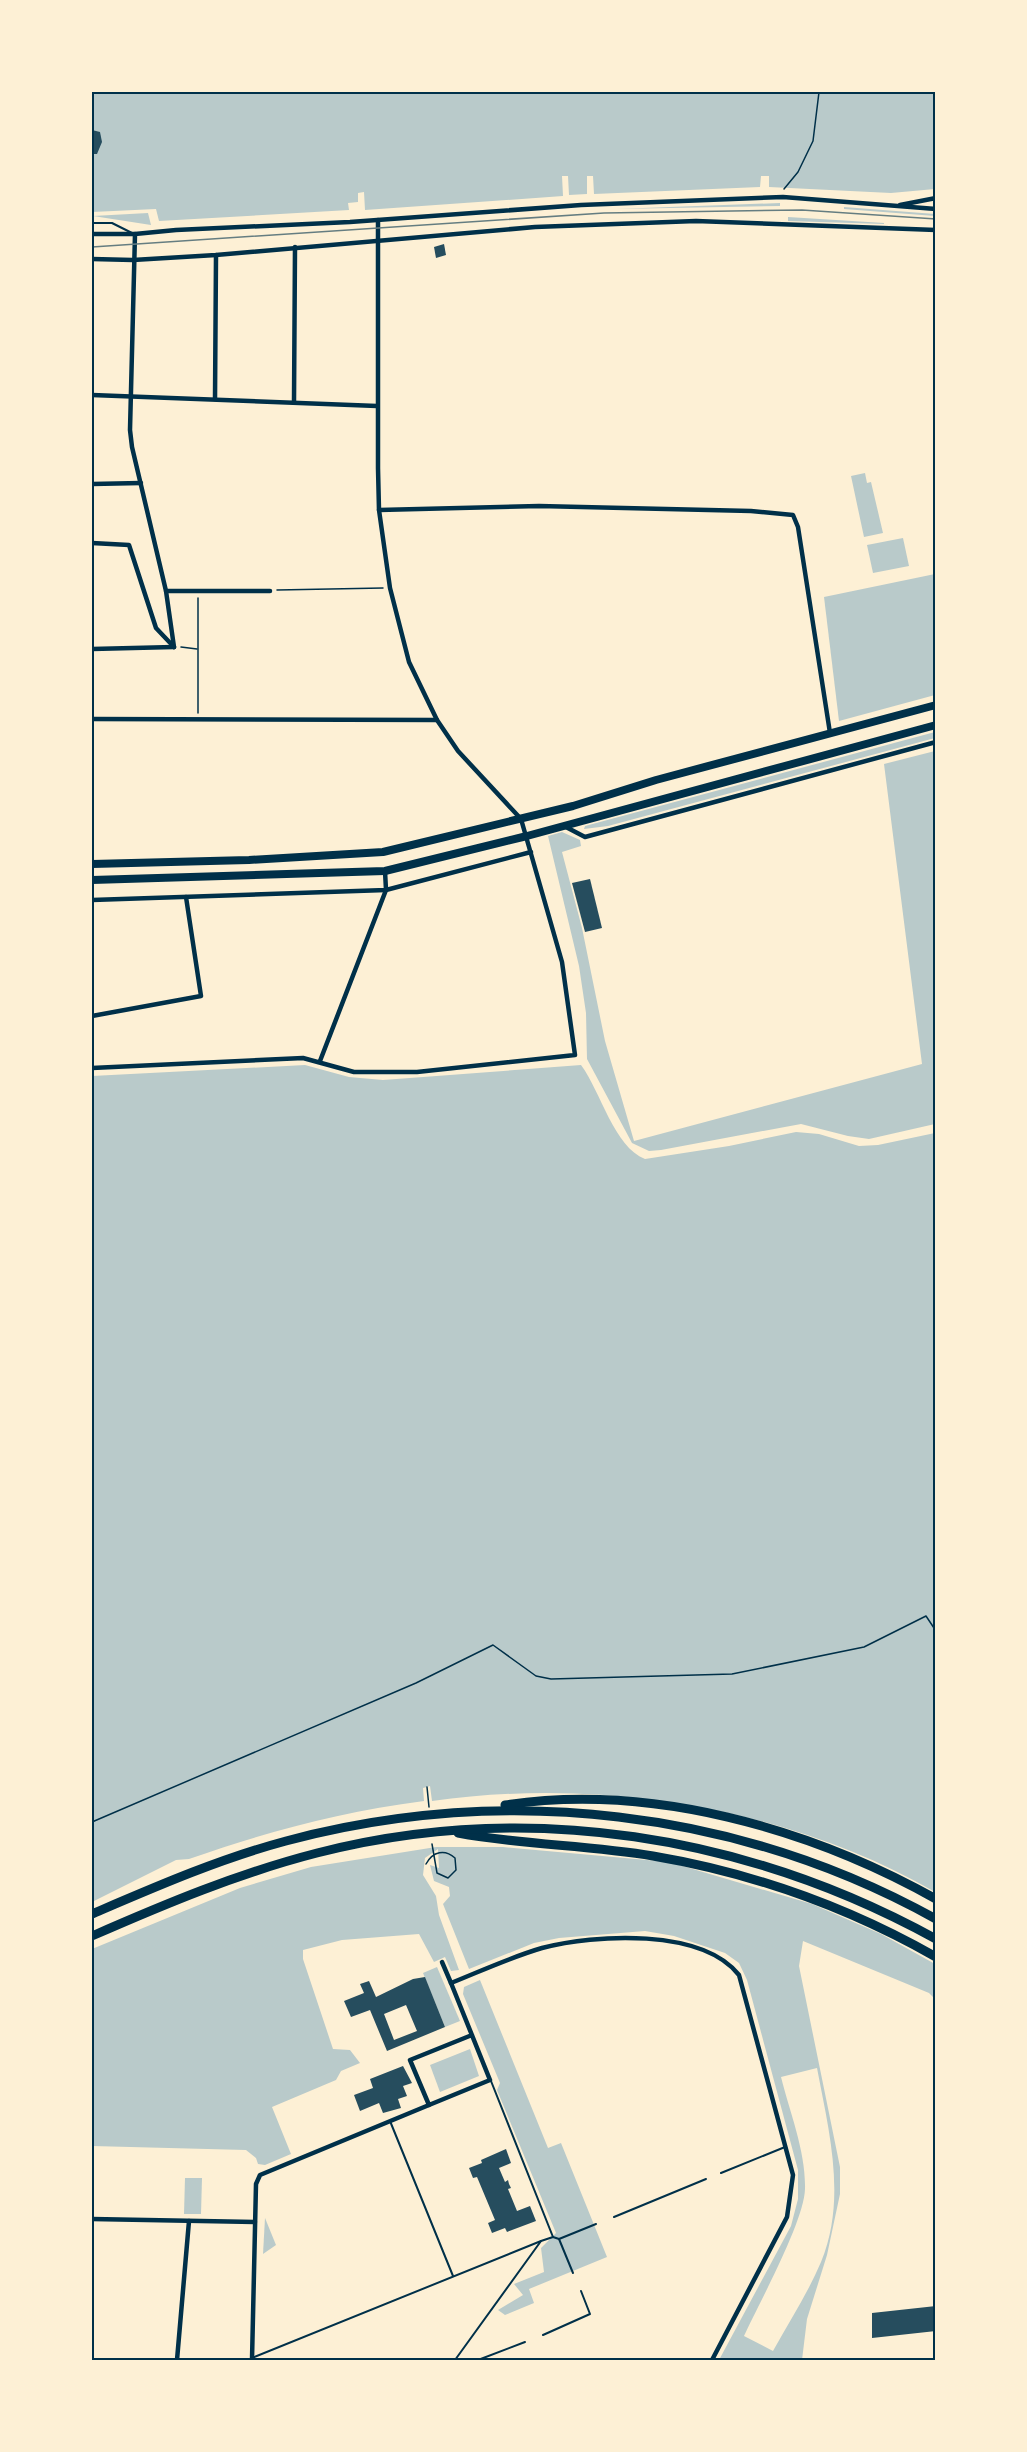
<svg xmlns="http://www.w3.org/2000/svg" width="1027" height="2452" viewBox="0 0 1027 2452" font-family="Lato,sans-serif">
<rect width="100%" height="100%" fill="#fdf0d5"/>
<g fill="#b9caca" fill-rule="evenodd">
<polygon points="92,92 935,92 935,189 891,193 769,187 769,176 761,176 760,187 594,194 593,176 587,176 587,194 569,195 568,176 562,176 563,196 365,210 364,192 358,193 358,202 348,203 349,210 159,221 156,209 92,212"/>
<polygon points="780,203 780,206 616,209"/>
<polygon points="844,207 935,214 935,216 844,209"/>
<polygon points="148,213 151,225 93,216"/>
<polygon points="788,217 884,223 884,224 788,221"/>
<polygon points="865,473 867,483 871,482 883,533 864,537 851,476"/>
<polygon points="903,538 909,566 873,573 867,545"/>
<polygon points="935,574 935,695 839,721 824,597"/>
<polygon points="935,732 935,738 608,826 584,829 585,826"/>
<polygon points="935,751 935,1124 869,1139 848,1136 801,1124 661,1150 649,1151 632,1143 587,1059 586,1013 579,966 548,836 562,832 580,840 581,846 562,852 582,928 605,1041 634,1141 922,1064 884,764"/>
<path d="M305,1065l44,12 34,3 198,-15c20,27 33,82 64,94l84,-13 67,-14 23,2 40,12 19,-1 57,-12v759c-148,-85 -335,-115 -503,-91l-2,-15 -7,2 1,13c-85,11 -154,30 -235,58l-13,1 -84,42v-826z"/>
<path d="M436,1847h67l166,15 143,42 69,30 54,30v35l-6,-6 -126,-52 -4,25 41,201v27l-13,61 -20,64 -5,41h-83l72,-134 7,-27v-29l-51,-190 -8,-17 -14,-10 -51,-17 -29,-5 -86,7 -25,5 -65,26 -26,-65 7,-8 -1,-9 -15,-6 -4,-16 9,3 -1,-19 -13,9 -2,17 13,21 3,19 20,55 -8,1 -6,-14 -11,5 -15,-28 -77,6 -39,10v9l30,90 17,1 10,13 -19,8 -5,9 -64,27 19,47 -26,11 -7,-1 -2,-6 -10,-8 -154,-4v-197l148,-61 71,-21zM817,2068c12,64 30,131 4,194 -13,31 -32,60 -48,89l-29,-15c15,-33 60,-114 61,-147 1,-37 -15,-76 -24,-112z"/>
<polygon points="437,1967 460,2021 445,2027 423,1973"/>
<polygon points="480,1980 548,2148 561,2143 607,2257 529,2289 534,2303 505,2315 498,2310 523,2295 514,2284 544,2272 541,2248 556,2233 497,2090 500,2083 463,1994 464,1987"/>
<polygon points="470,2049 479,2076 440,2092 430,2065"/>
<polygon points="185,2178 202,2178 201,2214 184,2214"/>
<polygon points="265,2218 276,2245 263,2254"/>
</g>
<g fill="#264d5e" fill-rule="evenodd">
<polygon points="92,130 100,132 102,142 97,154 92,154"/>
<polygon points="444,244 446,255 436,258 434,247"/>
<polygon points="590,879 602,928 585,932 572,883"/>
<path d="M425,1977l20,50 -58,24 -17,-41 -19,7 -7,-16 20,-8 -4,-9 9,-3 7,16 37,-18zM406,2005l11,26 -23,9 -10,-26z"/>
<polygon points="403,2066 412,2083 403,2086 407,2096 398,2099 401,2108 383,2113 379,2103 360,2111 354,2095 373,2088 370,2079"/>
<polygon points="506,2149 511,2163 499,2168 505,2182 508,2180 509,2184 511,2188 508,2189 517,2211 530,2206 536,2221 507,2232 505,2228 492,2233 488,2223 495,2220 477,2177 473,2178 469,2168 482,2163 481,2160"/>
<polygon points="936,2306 936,2331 872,2338 872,2313"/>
</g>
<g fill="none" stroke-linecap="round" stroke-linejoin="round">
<g stroke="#003049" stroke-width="1.5">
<polyline points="784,189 798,172 813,141 819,92"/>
<polyline points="277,590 383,588"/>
<polyline points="181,647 197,649"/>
<polyline points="198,713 198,598"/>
<polyline points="427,1787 429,1807"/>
<polyline points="92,1822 416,1683 493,1645 536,1676 551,1679 732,1674 864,1647 926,1616 936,1631"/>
<path d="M426,1864c7,-13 19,-15 29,-6l1,12 -8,8 -11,-5 -5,-29"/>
</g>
<g stroke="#003049" stroke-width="2">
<polyline points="92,223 112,223 132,233"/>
<polyline points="491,2081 553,2237"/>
<polyline points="390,2121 453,2276"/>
<polyline points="721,2173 785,2147"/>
<polyline points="614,2217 706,2179"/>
<polyline points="559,2239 573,2273"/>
<polyline points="543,2335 590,2314 581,2291"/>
<polyline points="252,2358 541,2241 553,2237 559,2239 596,2224"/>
<polyline points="455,2360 541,2241"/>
<polyline points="478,2360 525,2342"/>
</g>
<g stroke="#003049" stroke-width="4.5">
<polyline points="900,205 936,198"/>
<polyline points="92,234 135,234 176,230 350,222 581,205 783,197 936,209"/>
<polyline points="135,234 130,430 132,447 166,591 174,647"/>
<polyline points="92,259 133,260 216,255 535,227 696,221 936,230"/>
<polyline points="92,395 377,406"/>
<polyline points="215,399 216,255"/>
<polyline points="294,402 295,247"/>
<polyline points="92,484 141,483"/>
<polyline points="379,510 539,506 751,511 793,515 798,527 830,733"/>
<polyline points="92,543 129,545 156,628 174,647"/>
<polyline points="166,591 270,591"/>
<polyline points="92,649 174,647"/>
<polyline points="92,719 437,720"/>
<polyline points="564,826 585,837 936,742"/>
<polyline points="92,900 386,890 531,852"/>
<polyline points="92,1016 201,996 186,897"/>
<polyline points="320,1061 386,890 385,871"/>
<polyline points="92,1068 303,1058 354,1072 417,1072 575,1055 562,962 521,819 458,751 437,720 409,662 390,588 379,510 378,468 378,220"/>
<polyline points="442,1962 451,1983"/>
<path d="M472,2035l-62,25 19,45 61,-25 -39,-97c30,-12 60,-26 91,-35 53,-14 160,-20 197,27l54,200 -6,42 -75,143"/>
<polyline points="92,2219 255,2222"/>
<polyline points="177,2360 189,2221"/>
<polyline points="252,2360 256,2184 260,2175 429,2105"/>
</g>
<g stroke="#003049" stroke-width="8">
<polyline points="92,864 249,860 383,852 573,806 656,780 936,705"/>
<polyline points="92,880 385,871 527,836 936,725"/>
</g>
<g stroke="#003049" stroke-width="9">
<path d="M505,1805c146,-22 304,23 431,94"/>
<path d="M458,1833c64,12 130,12 195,23 100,17 195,51 283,101"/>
<path d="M92,1914c63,-27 127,-55 194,-73 218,-58 452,-32 650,78"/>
<path d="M92,1936c73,-32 147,-63 225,-83 210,-54 430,-18 619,86"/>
</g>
<polyline stroke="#657d81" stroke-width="1.5" points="92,247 604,213 802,210 936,219"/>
</g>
<rect width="1027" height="2452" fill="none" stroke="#fdf0d5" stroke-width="186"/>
<rect x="93" y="93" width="841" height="2266" fill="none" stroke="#003049" stroke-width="2"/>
</svg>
